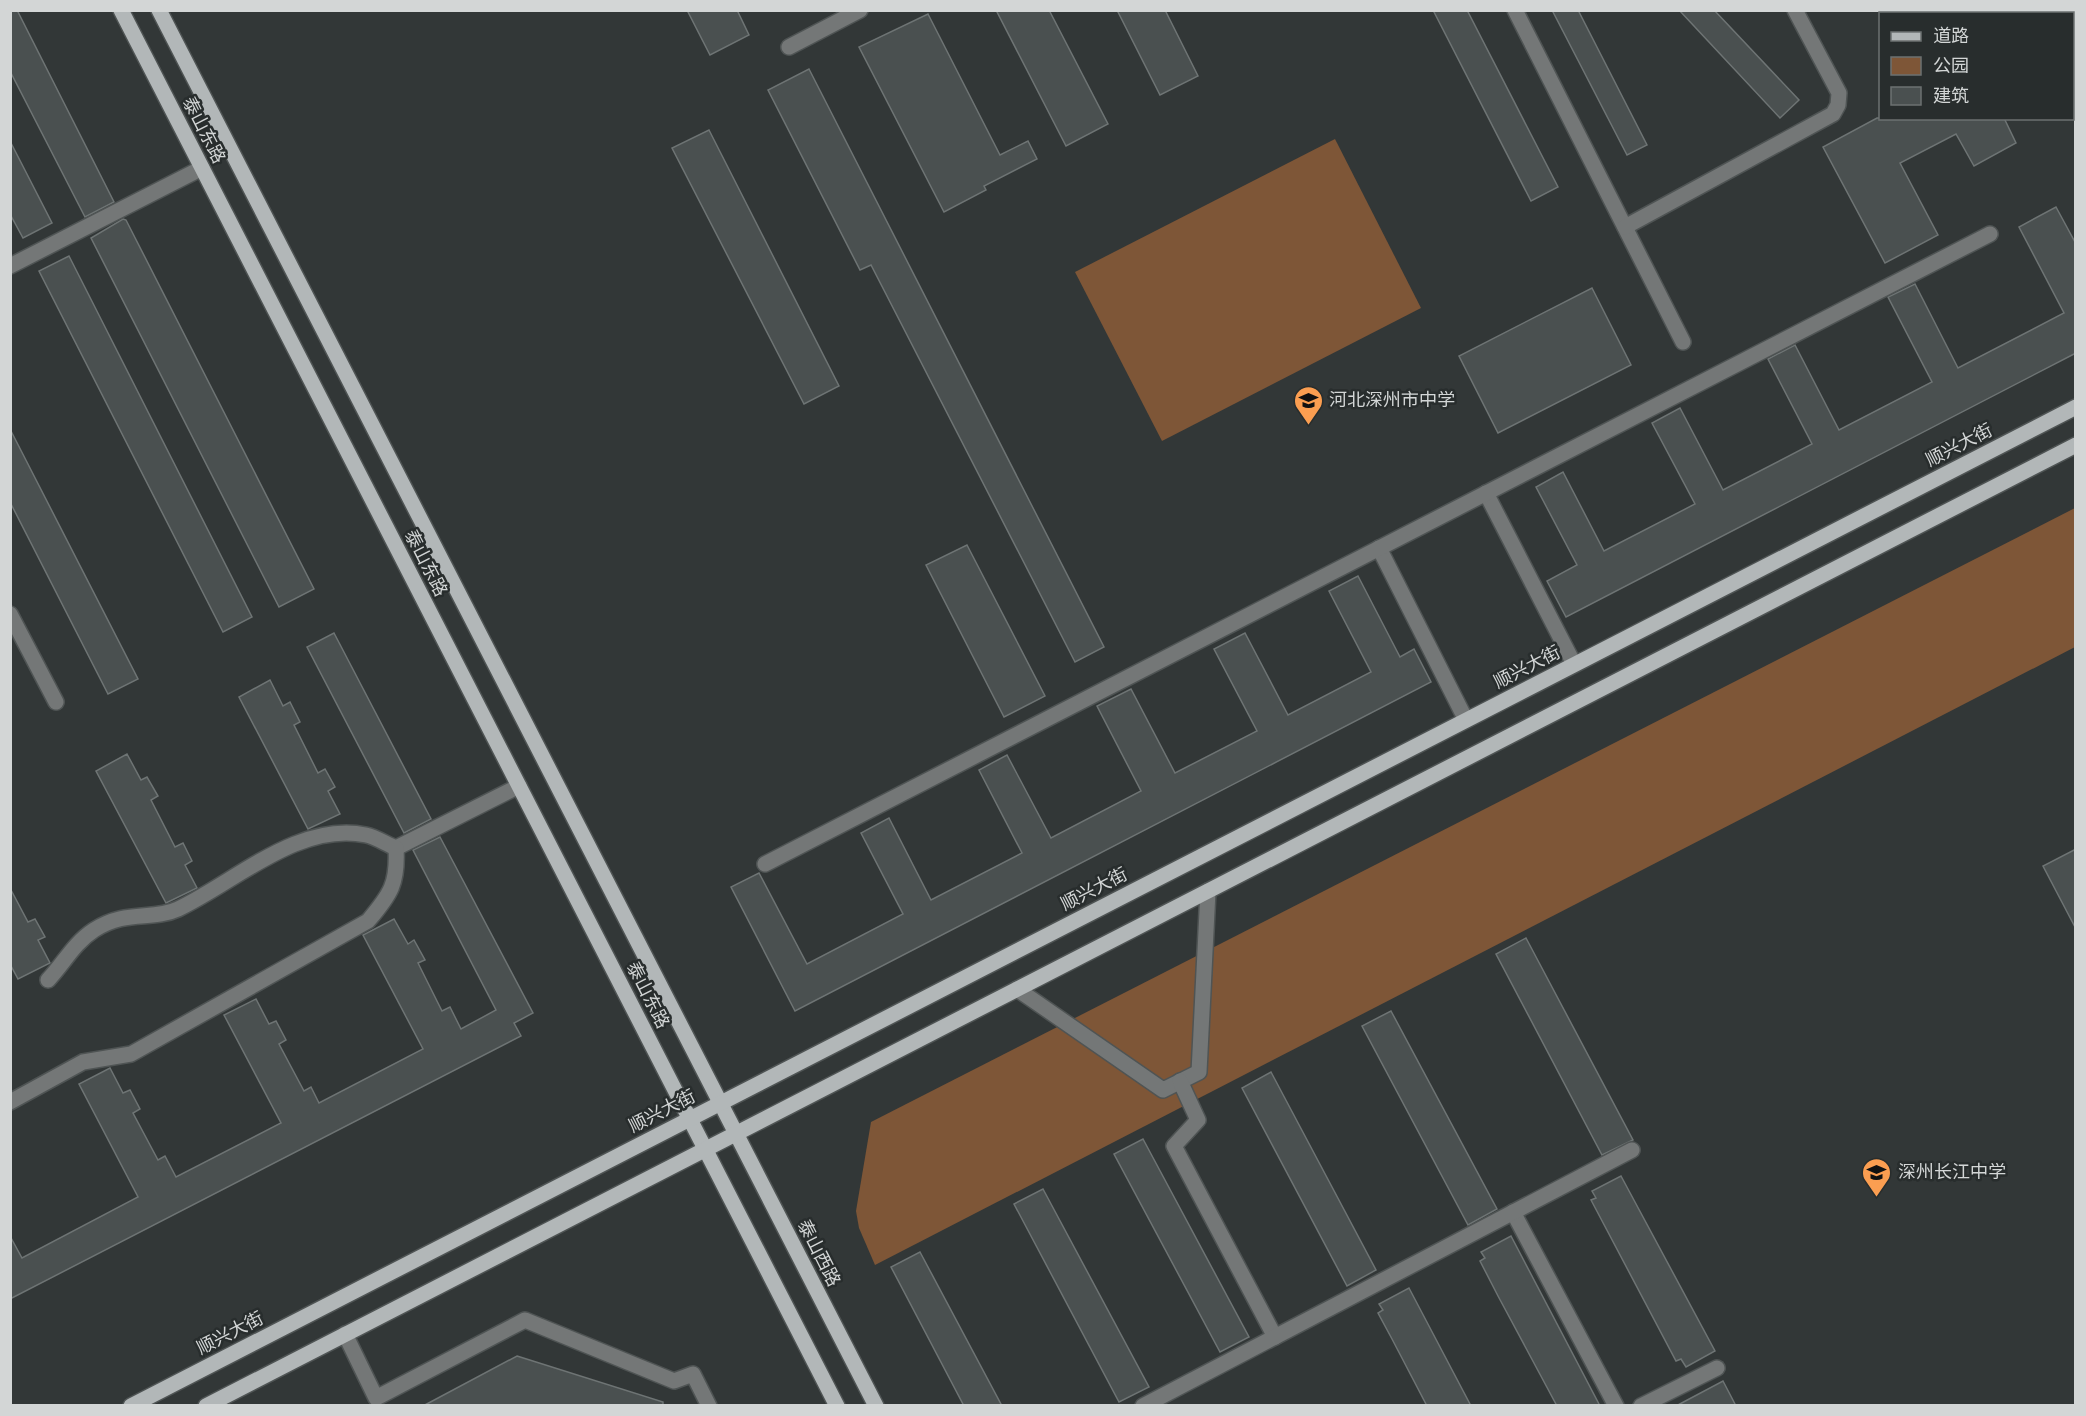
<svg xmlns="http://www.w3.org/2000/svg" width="2086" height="1416" viewBox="0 0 2086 1416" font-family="Figtree,'Noto Sans SC',sans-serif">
<rect width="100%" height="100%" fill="#323737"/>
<g fill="#7e5637">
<polygon points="1335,139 1421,308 1162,441 1075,272"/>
<polygon points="2075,508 2075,647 875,1265 859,1228 856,1211 871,1122"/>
</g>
<g fill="#4a5050" stroke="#6e7474" stroke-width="1.5">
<polygon points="10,10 17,10 114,202 85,217 10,71"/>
<polygon points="687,10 737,10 749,35 710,55"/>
<polygon points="996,10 1049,10 1108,124 1066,146"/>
<polygon points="1117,10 1165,10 1198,76 1160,95"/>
<polygon points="1433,10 1467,10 1558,187 1531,201"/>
<polygon points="1552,10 1578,10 1647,145 1627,155"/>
<polygon points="1679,10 1714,10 1799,100 1780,118"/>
<polygon points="928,14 1000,155 1028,141 1037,159 984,186 986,190 944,212 859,47"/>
<polygon points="809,69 1104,647 1075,662 871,265 860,270 768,90"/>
<polygon points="1877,118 2004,118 2016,143 1974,166 1956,134 1900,163 1938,235 1885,263 1823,147"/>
<polygon points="709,130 839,386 804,404 672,148"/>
<polygon points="10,141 52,223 23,238 10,214"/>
<polygon points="2056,207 2076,244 2076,353 1566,617 1547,581 1577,565 1536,487 1563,472 1604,551 1695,504 1652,423 1680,408 1723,490 1812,444 1768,359 1795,345 1839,430 1932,382 1888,297 1915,284 1958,368 2064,313 2019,227"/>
<polygon points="123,219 126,220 314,589 279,607 91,238"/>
<polygon points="69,256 252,617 223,632 39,271"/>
<polygon points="1592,288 1631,365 1498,433 1459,356"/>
<polygon points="10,429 138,679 108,694 10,502"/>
<polygon points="967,545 1045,696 1004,717 926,565"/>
<polygon points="1358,576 1400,657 1414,649 1431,682 795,1011 731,887 759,873 807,964 903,914 861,833 889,818 931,900 1022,853 979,770 1007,755 1051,838 1141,791 1097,706 1131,689 1175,773 1257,731 1214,649 1245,633 1288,715 1371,672 1329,591"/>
<polygon points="334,633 431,819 404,833 307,647"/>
<polygon points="270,680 283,706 290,702 300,722 294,725 318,773 325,769 335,787 328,791 340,814 308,829 239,697"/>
<polygon points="127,754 141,780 147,777 158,796 151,800 175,847 183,843 192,861 185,865 197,888 166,903 96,771"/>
<polygon points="440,837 533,1013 514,1023 521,1036 10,1299 10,1236 22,1258 138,1197 79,1084 110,1068 123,1093 130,1090 140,1109 133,1113 158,1160 165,1156 176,1177 281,1123 224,1015 256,999 269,1024 276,1021 286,1040 279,1044 304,1091 311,1087 319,1103 423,1049 363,935 394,919 408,944 414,940 425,960 418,963 442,1011 450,1007 461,1029 496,1010 413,850"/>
<polygon points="2076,849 2076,929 2043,866"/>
<polygon points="10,888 28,922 35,919 45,937 38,940 50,963 18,979 10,964"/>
<polygon points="1526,938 1633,1140 1602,1155 1496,954"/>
<polygon points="1391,1011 1497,1209 1468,1225 1362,1026"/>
<polygon points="1271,1072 1376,1270 1347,1286 1242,1088"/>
<polygon points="1143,1139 1249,1337 1220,1352 1114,1154"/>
<polygon points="1621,1176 1715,1351 1686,1367 1681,1359 1676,1361 1591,1200 1596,1198 1592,1191"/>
<polygon points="1043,1189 1149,1387 1119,1402 1014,1204"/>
<polygon points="1511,1236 1600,1406 1557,1406 1498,1296 1480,1261 1485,1258 1481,1252"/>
<polygon points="920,1252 1002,1406 964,1406 891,1267"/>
<polygon points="1409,1288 1471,1406 1427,1406 1392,1339 1378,1313 1383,1310 1379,1304"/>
<polygon points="517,1356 663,1402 663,1406 423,1406"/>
<polygon points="1723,1381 1736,1406 1676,1406"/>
</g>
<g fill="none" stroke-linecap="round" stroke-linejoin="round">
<defs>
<g id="minor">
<polyline points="1515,10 1683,342"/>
<polyline points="2063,10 2065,14"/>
<polyline points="2072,29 2076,34"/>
<polyline points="789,47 860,10"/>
<polyline points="1625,227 1833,114 1838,105 1839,93 1795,10"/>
<polyline points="10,266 202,168"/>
<polyline points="1486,493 1574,664"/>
<polyline points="1379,548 1466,720"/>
<polyline points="10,614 56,702"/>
<polyline points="396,848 519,786"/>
<polyline points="765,864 1990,234"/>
<polyline points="1017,989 1163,1090 1199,1072 1208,891"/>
<polyline points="1180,1081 1198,1120 1174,1146 1275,1337"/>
<path d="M10,1102l73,-40 48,-8 237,-133c23,-27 30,-38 28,-73 -10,-4 -20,-11 -30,-13 -67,-14 -131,47 -188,74 -26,12 -52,0 -84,21 -20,13 -30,33 -46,50"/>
<polyline points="1513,1212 1616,1406"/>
<polyline points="345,1334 376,1398 525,1320 674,1381 693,1374 709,1406"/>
<polyline points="1143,1406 1632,1150"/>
<polyline points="1641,1406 1717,1368"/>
</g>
<g id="major">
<polyline points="121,10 837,1406"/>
<polyline points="159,10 876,1406"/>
<polyline points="131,1406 2076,407"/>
<polyline points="206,1406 2076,445"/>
</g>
</defs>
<use href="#minor" stroke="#4f5454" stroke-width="18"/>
<use href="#major" stroke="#4f5454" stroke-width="18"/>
<use href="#minor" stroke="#747777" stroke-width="15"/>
<use href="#major" stroke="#b2b7b8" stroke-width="15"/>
</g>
<defs>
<symbol id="school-pin" viewBox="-11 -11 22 30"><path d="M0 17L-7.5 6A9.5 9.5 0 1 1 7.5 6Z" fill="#fb9e51" stroke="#282d2d"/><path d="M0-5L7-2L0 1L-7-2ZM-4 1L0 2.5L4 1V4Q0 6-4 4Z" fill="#111"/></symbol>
</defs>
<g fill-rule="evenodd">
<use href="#school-pin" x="1292" y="384" width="33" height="45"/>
<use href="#school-pin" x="1860" y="1156" width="33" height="45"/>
</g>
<g text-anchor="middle" stroke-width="5" stroke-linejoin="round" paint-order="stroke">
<g font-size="18" fill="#d3d6d6" stroke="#282d2d">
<text transform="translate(204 130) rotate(63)" y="6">泰山东路</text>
<text transform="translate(1959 445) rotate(-27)" y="6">顺兴大街</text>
<text transform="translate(426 563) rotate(63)" y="6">泰山东路</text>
<text transform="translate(1527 667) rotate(-27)" y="6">顺兴大街</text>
<text transform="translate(1094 889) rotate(-27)" y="6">顺兴大街</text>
<text transform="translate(648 995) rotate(63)" y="6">泰山东路</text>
<text transform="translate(662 1111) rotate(-27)" y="6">顺兴大街</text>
<text transform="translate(819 1253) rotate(63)" y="6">泰山西路</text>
<text transform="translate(230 1333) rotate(-27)" y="6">顺兴大街</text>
</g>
<g font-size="18" fill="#d3d6d6" stroke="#282d2d" text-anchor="start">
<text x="1329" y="406">河北深州市中学</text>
<text x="1898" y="1178">深州长江中学</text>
</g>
</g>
<rect width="2086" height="1416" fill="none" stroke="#d3d6d6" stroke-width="24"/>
<rect x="1879" y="12" width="195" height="108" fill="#282d2d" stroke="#6c7171" stroke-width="1.5"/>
<rect x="1891" y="32" width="30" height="9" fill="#b2b7b8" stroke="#6c7171" stroke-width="1.5"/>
<text x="1933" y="42" font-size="18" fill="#d3d6d6">道路</text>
<rect x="1891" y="57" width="30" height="18" fill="#7e5637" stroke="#6c7171" stroke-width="1.5"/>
<text x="1933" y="72" font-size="18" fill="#d3d6d6">公园</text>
<rect x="1891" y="87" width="30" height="18" fill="#4a5050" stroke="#6c7171" stroke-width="1.5"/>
<text x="1933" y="102" font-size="18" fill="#d3d6d6">建筑</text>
</svg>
